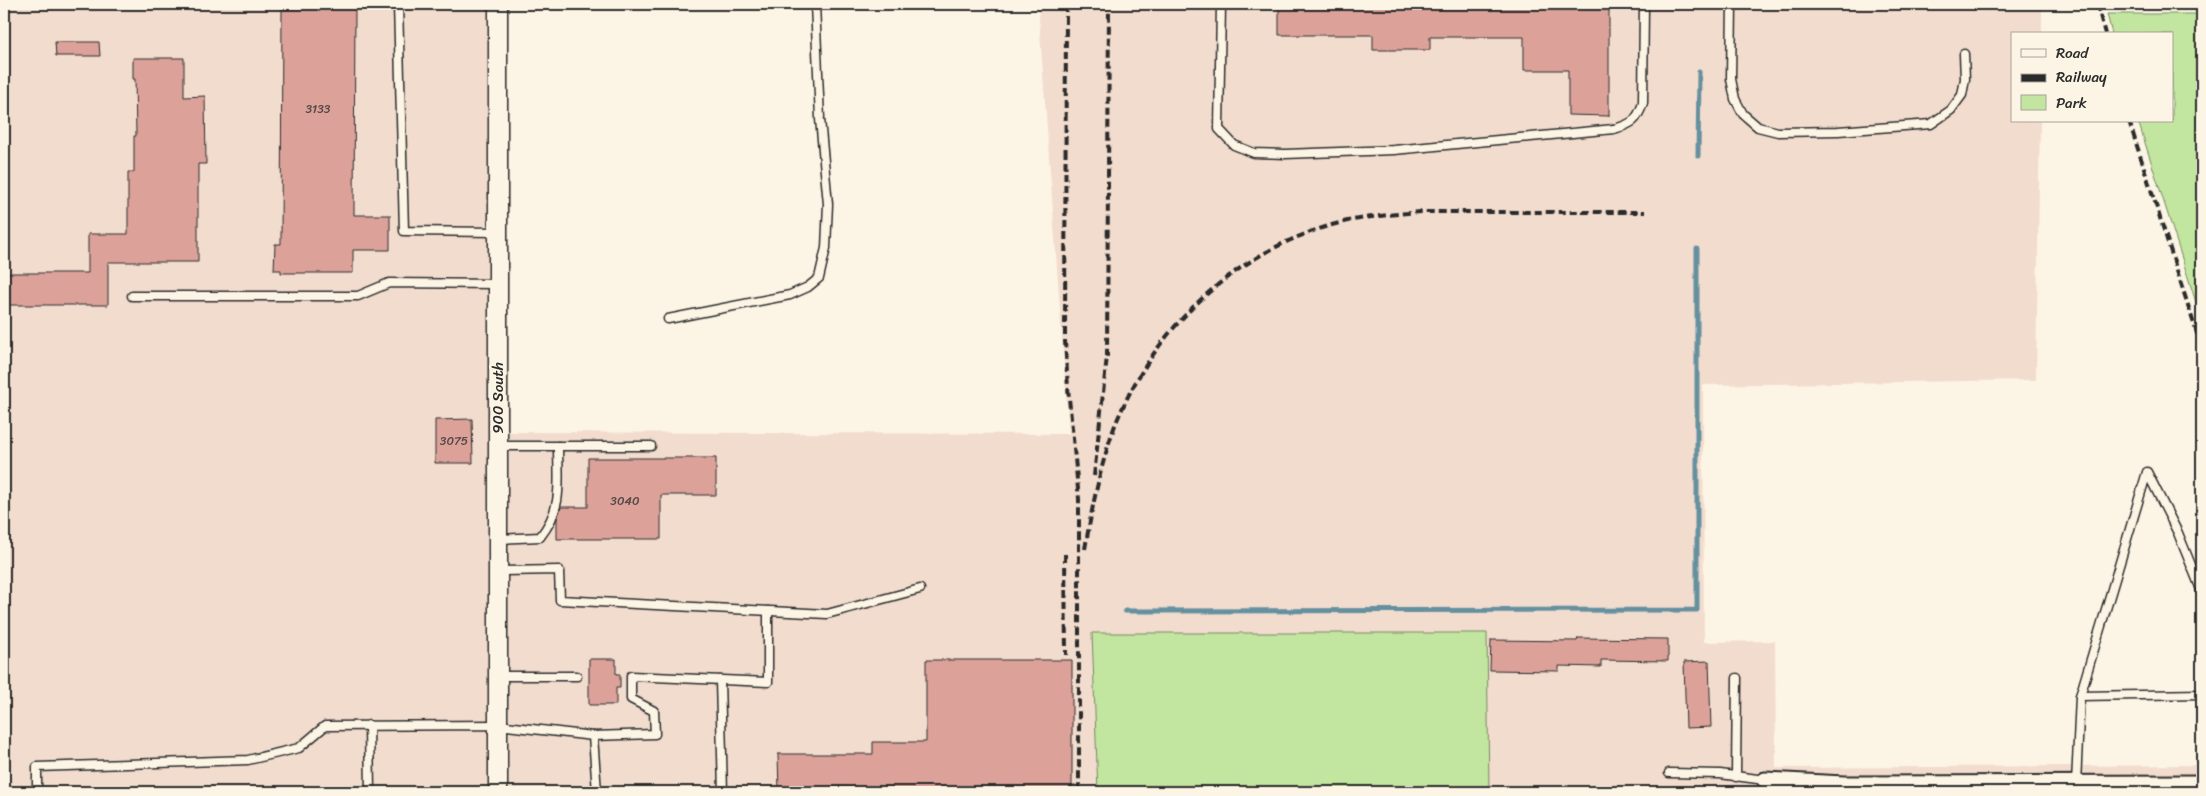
<svg xmlns="http://www.w3.org/2000/svg" width="2206" height="796" viewBox="0 0 2206 796" font-family="Sriracha,sans-serif">
<rect width="100%" height="100%" fill="#fcf5e5"/>
<filter id="ink" filterUnits="userSpaceOnUse"><feTurbulence type="fractalNoise" baseFrequency=".02" numOctaves="2"/><feDisplacementMap in="SourceGraphic" scale="10" xChannelSelector="R" yChannelSelector="G"/><feConvolveMatrix kernelMatrix="1 2 1 2 8 2 1 2 1" color-interpolation-filters="sRGB"/></filter>
<g filter="url(#ink)">
<polygon fill="#f2dcce" points="4,4 509,4 509,432 1069,434 1038,4 2042,4 2042,34 2012,34 2012,121 2040,121 2036,380 1703,385 1704,642 1775,641 1776,768 2202,765 2202,792 4,792"/>
<g fill="#c2e59f" stroke="#768865">
<polygon points="2107,14 2202,14 2202,321 2138,121 2172,121 2172,34 2112,34"/>
<polygon points="1092,633 1487,633 1489,792 1098,792"/>
</g>
<g fill="none" stroke-linecap="round" stroke-linejoin="round">
<g stroke="#65909f" stroke-width="5">
<polyline points="1698,156 1699,72"/>
<polyline points="1125,611 1697,610 1697,249"/>
</g>
</g>
<g fill="#dca29a" stroke="#2b2b2b">
<polygon points="282,4 355,4 354,215 390,215 390,250 353,250 353,273 281,273 281,270 274,270 275,244 281,244"/>
<polygon points="1279,4 1609,4 1609,116 1568,115 1568,70 1524,70 1524,37 1430,37 1430,50 1373,50 1373,35 1279,35"/>
<polygon points="55,42 99,42 100,56 56,56"/>
<polygon points="133,58 184,58 184,97 205,96 206,164 198,164 198,262 108,262 108,305 4,305 4,273 88,273 88,234 128,234 128,172 134,172 134,136 136,136 135,79 133,79"/>
<polygon points="472,419 473,463 435,463 435,420"/>
<polygon points="588,458 716,458 716,495 661,495 661,539 557,539 557,519 561,507 588,507"/>
<polygon points="1578,638 1668,639 1668,661 1601,660 1601,667 1559,666 1559,671 1490,670 1491,640 1577,641"/>
<polygon points="589,659 616,659 616,674 620,674 620,688 616,688 616,705 589,705"/>
<polygon points="926,660 1072,660 1072,792 779,792 778,754 873,754 873,742 926,742"/>
<polygon points="1709,661 1711,727 1686,728 1684,662"/>
</g>
<g fill="none" stroke-linecap="round" stroke-linejoin="round">
<defs>
<g id="service">
<polyline points="398,4 404,231 498,232"/>
<path d="M1221,4l-2,125 15,16 20,8 31,1 109,-4 220,-21c18,-5 23,-8 29,-26l1,-99"/>
<polyline points="1732,4 1731,79 1735,99 1743,114 1758,127 1778,132 1838,131 1931,124 1951,110 1962,95 1965,79 1964,54"/>
<polyline points="132,296 358,296 389,283 498,284"/>
<polyline points="668,319 790,295 808,287 819,278 826,248 828,204 820,119 815,4"/>
<polyline points="498,446 651,446"/>
<path d="M498,539l42,-2c24,-30 18,-55 18,-91"/>
<polyline points="498,571 559,570 560,600 827,614 920,589"/>
<polyline points="498,676 577,676"/>
<polyline points="720,680 723,792"/>
<polyline points="2080,696 2147,472 2178,533 2202,592"/>
<polyline points="369,725 370,792"/>
<polyline points="593,736 655,734 654,711 631,699 631,676 768,682 768,611"/>
<polyline points="1669,773 1720,774 1765,780"/>
<polyline points="1736,777 1737,678"/>
<polyline points="2076,784 2080,696 2202,694"/>
<polyline points="37,792 37,767 248,760 299,748 325,726 498,725 593,736 597,792"/>
</g>
<polyline id="minor" points="1765,780 1844,784 2202,783"/>
<polyline id="tertiary" points="498,4 498,792"/>
</defs>
<use href="#service" stroke="#2b2b2b" stroke-width="11"/>
<use href="#minor" stroke="#2b2b2b" stroke-width="19"/>
<use href="#tertiary" stroke="#2b2b2b" stroke-width="21"/>
<use href="#service" stroke="#fcf5e5" stroke-width="8"/>
<use href="#minor" stroke="#fcf5e5" stroke-width="15"/>
<use href="#tertiary" stroke="#fcf5e5" stroke-width="18"/>
<g stroke="#2b2b2b" stroke-width="4" stroke-dasharray="8 4" stroke-linecap="butt">
<polyline points="1066,4 1065,341 1068,388 1079,499 1079,792"/>
<polyline points="2097,4 2105,34"/>
<polyline points="2129,121 2202,349"/>
<polyline points="1094,476 1107,356 1109,4"/>
<path d="M1085,549c7,-41 15,-82 29,-121 35,-91 109,-166 202,-198 33,-12 69,-15 104,-18h225"/>
<polyline points="1065,554 1066,655"/>
</g>
</g>
</g>
<g text-anchor="middle" stroke-width="5" stroke-linejoin="round" paint-order="stroke">
<g font-size="12" fill="#574947">
<text x="318" y="113">3133</text>
<text x="454" y="445">3075</text>
<text x="625" y="505">3040</text>
</g>
<g font-size="15" fill="#2b2b2b" stroke="#fcf5e5">
<text transform="translate(498 398) rotate(-90)" y="5">900 South</text>
</g>
</g>
<rect width="2206" height="796" fill="none" stroke="#fcf5e5" stroke-width="20"/>
<rect x="10" y="10" width="2186" height="776" fill="none" stroke="#2b2b2b" stroke-width="2" filter="url(#ink)"/>
<rect x="2011" y="32" width="162" height="90" fill="#fcf5e5" stroke="#a8a49b"/>
<rect x="2021" y="49" width="25" height="8" fill="#fcf5e5" stroke="#a8a49b"/>
<text x="2056" y="58" font-size="15" fill="#2b2b2b">Road</text>
<rect x="2021" y="74" width="25" height="8" fill="#2b2b2b" stroke="#a8a49b"/>
<text x="2056" y="82" font-size="15" fill="#2b2b2b">Railway</text>
<rect x="2021" y="95" width="25" height="15" fill="#c2e59f" stroke="#a8a49b"/>
<text x="2056" y="108" font-size="15" fill="#2b2b2b">Park</text>
</svg>
